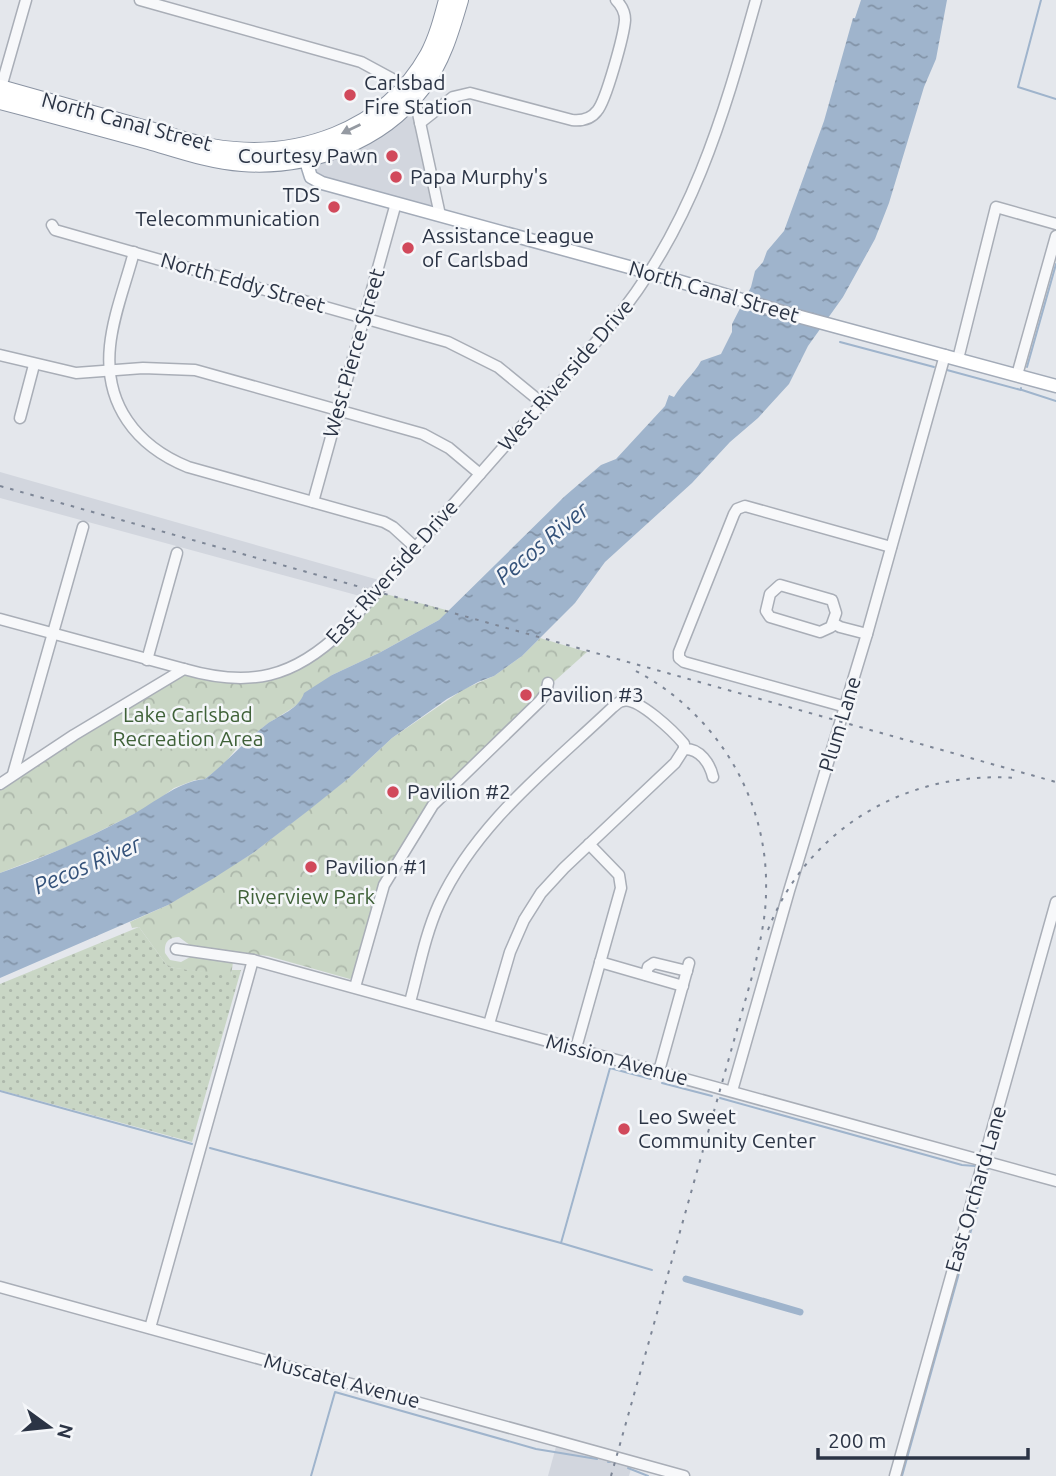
<svg xmlns="http://www.w3.org/2000/svg" width="1056" height="1476" viewBox="0 0 1056 1476" font-family="Ubuntu,sans-serif">
<defs>
<pattern id="grass-dots" width="8" height="8" patternUnits="userSpaceOnUse" patternTransform="scale(1.75)"><rect width="8" height="8" fill="#c9d6c5"/><path d="M2 2h.1M6 6h.1" fill="none" stroke="#adb8ab" stroke-width="1.8" stroke-linecap="round"/></pattern>
<pattern id="forest-crowns" width="20" height="18" patternUnits="userSpaceOnUse" patternTransform="scale(1.75)"><rect width="20" height="18" fill="#c9d6c5"/><path d="M2 6a3 3 0 1 1 6 0M12 15a3 3 0 1 1 6 0" fill="none" stroke="#adb8ab"/></pattern>
<pattern id="water-ripples" width="26" height="14" patternUnits="userSpaceOnUse" patternTransform="scale(1.75)"><rect width="26" height="14" fill="#9fb4cc"/><path d="M2 4q2-2 4 0t4 0M15 11q2-2 4 0t4 0" fill="none" stroke="#8293a7"/></pattern>
</defs>
<rect width="100%" height="100%" fill="#e4e7ec"/>
<g fill="#d2d6de">
<polygon points="413,98 440,215 316,181 307,167"/>
<polygon points="0,472 386,582 371,599 0,498"/>
<polygon points="557,1443 632,1465 629,1476 548,1476"/>
</g>
<polygon fill="url(#grass-dots)" points="139,927 168,967 231,975 232,970 241,970 192,1142 0,1090 0,984"/>
<g fill="url(#forest-crowns)">
<polygon points="378,592 450,611 439,620 379,653 332,675 294,707 267,724 237,748 223,765 205,779 195,780 174,788 148,807 72,845 0,873 0,784 184,669 235,679 308,660"/>
<path d="M540,638l47,14 -49,44 -108,106 -49,81 -28,93 -3,3 -82,-23 -77,-10 -12,-9c-11,0 -15,6 -14,16l5,7 11,2 11,-6 41,6 -2,14 -63,-9 -29,-40 -7,1 -2,-6 38,-17 85,-52 96,-75 43,-40 72,-49 30,-13 28,-20z"/>
</g>
<path fill="url(#water-ripples)" d="M861,0h86l-11,59 -12,28 -35,116 -14,36 -32,58 -35,49 -19,38 -31,34 -28,24 -38,41 -87,79 -30,41 -53,53 -28,20 -16,6 -31,17 -55,39 -43,40 -40,32 -56,43 -39,25 -46,27 -168,73v-105c43,-15 84,-33 124,-54 26,-12 53,-38 81,-40 22,-17 40,-38 62,-55 13,-9 32,-15 37,-31l28,-18 47,-22 60,-33 126,-124 36,-31 15,-6 49,-53 4,-11 5,2c9,-15 20,-23 27,-36l20,-7 11,-22v-8l19,-37 4,-16 8,-9 4,-11 17,-20 40,-110 29,-103h2z"/>
<g fill="none" stroke-linecap="round" stroke-linejoin="round">
<g stroke="#9fb4cc" stroke-width="2">
<polyline points="1041,0 1018,87 1056,99"/>
<polyline points="840,342 934,367"/>
<polyline points="1027,367 1056,264"/>
<polyline points="947,370 1021,390 1021,388"/>
<polyline points="1022,390 1056,401"/>
<polyline points="651,1079 610,1068 561,1243 652,1270"/>
<polyline points="662,1083 712,1096"/>
<polyline points="0,1091 192,1144"/>
<polyline points="720,1098 962,1165 975,1166"/>
<polyline points="210,1148 561,1243"/>
<polyline points="608,1462 610,1462"/>
<polyline points="628,1468 648,1476"/>
<polyline points="311,1476 335,1392 536,1449 597,1459"/>
<polyline points="902,1476 988,1170"/>
</g>
<polyline stroke="#9fb4cc" stroke-width="7" points="686,1279 800,1312"/>
<defs>
<g id="minor">
<polyline points="140,0 361,62 398,82 413,98 416,104 440,215"/>
<polyline points="0,91 26,0"/>
<path d="M420,123l33,-26 17,-4 102,27c10,1 19,-1 25,-9 9,-10 27,-76 28,-91 0,-8 -3,-14 -9,-20"/>
<polyline points="52,225 55,230 448,342 498,367 542,403"/>
<path d="M134,252c-8,31 -21,63 -24,94 -6,58 26,100 78,121l196,55 9,5 23,21"/>
<polyline points="0,355 76,373 143,368 195,370 423,434 449,448 480,474"/>
<polyline points="958,359 996,207 1056,224"/>
<polyline points="1017,375 1056,236"/>
<polyline points="20,418 34,365"/>
<polyline points="313,502 396,203"/>
<polygon points="780,585 832,600 836,613 831,627 820,632 770,617 766,611 770,594"/>
<polyline points="0,619 184,669"/>
<polyline points="833,623 840,627 867,634"/>
<polyline points="147,660 177,553"/>
<polyline points="846,707 684,662 679,658 679,652 734,514 737,509 745,506 891,547"/>
<path d="M684,749c16,-1 26,15 29,28"/>
<polyline points="13,774 83,527"/>
<path d="M0,784l74,-49 110,-66c66,19 110,9 159,-39l267,-304c81,-96 113,-208 146,-326"/>
<polyline points="176,949 253,960 1056,1181"/>
<polyline points="600,962 683,986"/>
<polyline points="646,975 648,967 654,963 687,971"/>
<polyline points="355,987 384,885 433,805 540,701 546,693 548,683"/>
<path d="M410,1002c9,-33 15,-67 29,-98 37,-81 111,-137 174,-197 3,-2 6,-6 10,-6 15,-4 51,31 61,43v5"/>
<polyline points="489,1024 510,952 524,920 541,893 564,868 675,763 684,749"/>
<polyline points="576,1048 621,888 619,875 589,844"/>
<polyline points="659,1071 689,963"/>
<polyline points="732,1091 789,891 867,634 945,355"/>
<polyline points="0,1287 684,1476"/>
<polyline points="150,1328 253,960"/>
<polyline points="895,1476 1056,902"/>
</g>
<polyline id="major" points="305,158 311,177 322,183 651,273 786,313 1056,386"/>
<g id="highway">
<path d="M0,88c46,13 93,26 139,39 24,6 48,15 72,20 84,15 174,-15 217,-92 9,-17 14,-36 19,-55"/>
<path d="M0,101c50,13 100,27 149,40 31,9 62,20 93,22 67,5 139,-21 180,-75 20,-26 29,-57 38,-88"/>
</g>
</defs>
<use href="#minor" stroke="#a9aeb7" stroke-width="13"/>
<use href="#major" stroke="#a3abb8" stroke-width="15"/>
<use href="#highway" stroke="#8b94a3" stroke-width="18"/>
<use href="#minor" stroke="#f7f8fa" stroke-width="10"/>
<use href="#major" stroke="#fff" stroke-width="12"/>
<use href="#highway" stroke="#fff" stroke-width="16"/>
<g stroke="#7d8696" stroke-width="2" stroke-dasharray="3.5 7" stroke-linecap="butt">
<polyline points="0,486 1056,782"/>
<path d="M768,930c39,-102 140,-160 247,-152"/>
<path d="M611,1476l144,-510c5,-25 11,-49 11,-74 3,-93 -50,-180 -132,-222"/>
</g>
</g>
<defs><path id="oneway-solid" d="M-6-.8H1V-3.2L6.5 0L1 3.2V.8H-6Z" transform="scale(1.75)"/></defs>
<use fill="#959aa2" href="#oneway-solid" transform="translate(351 129) rotate(154)"/>
<g fill="#d1495b" stroke="#f4f6f9" stroke-width="2.5">
<circle cx="350" cy="95" r="7"/>
<circle cx="392" cy="156" r="7"/>
<circle cx="396" cy="177" r="7"/>
<circle cx="334" cy="207" r="7"/>
<circle cx="408" cy="248" r="7"/>
<circle cx="526" cy="695" r="7"/>
<circle cx="393" cy="792" r="7"/>
<circle cx="311" cy="867" r="7"/>
<circle cx="624" cy="1129" r="7"/>
</g>
<g text-anchor="middle" stroke-width="5" stroke-linejoin="round" paint-order="stroke">
<g font-size="21" fill="#2b3445" stroke="#f4f6f9" text-anchor="start">
<text x="364" y="90">Carlsbad<tspan x="364" dy="24">Fire Station</tspan></text>
<text x="378" y="163" text-anchor="end">Courtesy Pawn</text>
<text x="410" y="184">Papa Murphy's</text>
<text x="320" y="202" text-anchor="end">TDS<tspan x="320" dy="24">Telecommunication</tspan></text>
<text x="422" y="243">Assistance League<tspan x="422" dy="24">of Carlsbad</tspan></text>
<text x="540" y="702">Pavilion #3</text>
<text x="407" y="799">Pavilion #2</text>
<text x="325" y="874">Pavilion #1</text>
<text x="638" y="1124">Leo Sweet<tspan x="638" dy="24">Community Center</tspan></text>
</g>
<g font-size="21" fill="#2b3445" stroke="#f4f6f9">
<text transform="translate(127 122) rotate(15)" y="7">North Canal Street</text>
<text transform="translate(243 283) rotate(16)" y="7">North Eddy Street</text>
<text transform="translate(714 292) rotate(16)" y="7">North Canal Street</text>
<text transform="translate(354 353) rotate(-74)" y="7">West Pierce Street</text>
<text transform="translate(566 375) rotate(-49)" y="7">West Riverside Drive</text>
<text transform="translate(392 572) rotate(-48)" y="7">East Riverside Drive</text>
<text transform="translate(840 724) rotate(-73)" y="7">Plum Lane</text>
<text transform="translate(617 1060) rotate(15)" y="7">Mission Avenue</text>
<text transform="translate(976 1189) rotate(-74)" y="7">East Orchard Lane</text>
<text transform="translate(342 1381) rotate(15)" y="7">Muscatel Avenue</text>
</g>
<g font-size="21" fill="#3f6138" stroke="#f4f6f9">
<text x="188" y="722">Lake Carlsbad<tspan x="188" dy="24">Recreation Area</tspan></text>
<text x="306" y="904">Riverview Park</text>
</g>
<g font-size="23" font-style="italic" fill="#34527a" stroke="#f4f6f9">
<text transform="translate(542 543) rotate(-40)" y="8">Pecos River</text>
<text transform="translate(87 865) rotate(-23)" y="8">Pecos River</text>
</g>
</g>
<g transform="translate(49 1427) rotate(105)" stroke="#f4f6f9" stroke-width="5" paint-order="stroke">
<path d="M0-5L12 26L0 18L-12 26Z" fill="#2b3445"/>
<text y="-10" font-size="19" font-weight="bold" text-anchor="middle" fill="#2b3445">N</text>
</g>
<path d="M818 1448v10h210v-10" fill="none" stroke="#2b3445" stroke-width="3.5"/>
<text x="828" y="1448" font-size="21" fill="#2b3445" stroke="#f4f6f9" stroke-width="5" paint-order="stroke">200 m</text>
</svg>
